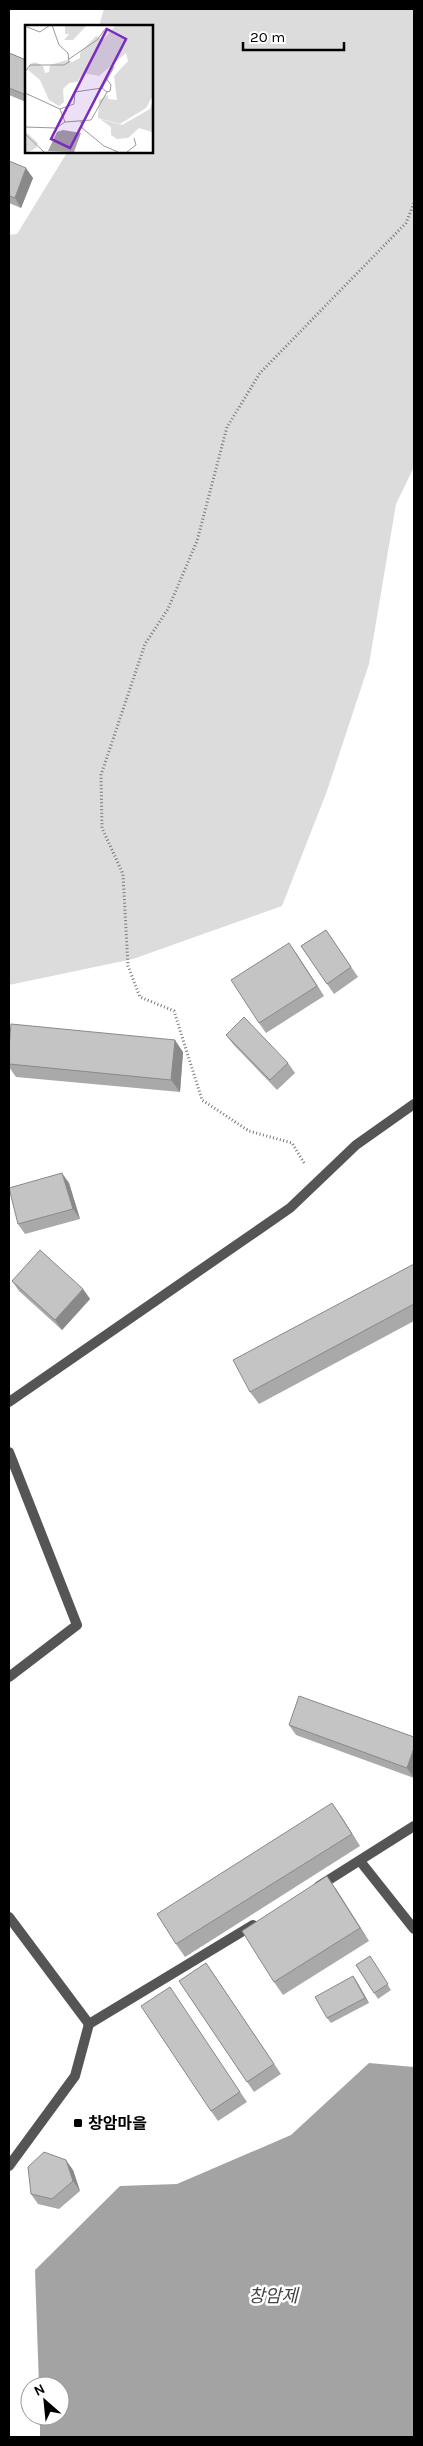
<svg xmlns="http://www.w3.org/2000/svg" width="423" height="2446" viewBox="0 0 423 2446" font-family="Karla,'Noto Sans KR',sans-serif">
<rect width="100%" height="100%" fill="#fff"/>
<polygon fill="#dcdcdc" points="104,9 414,9 414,467 396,504 369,664 327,791 282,906 133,959 9,985 9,235 17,234 68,151 151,151 151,26 99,26"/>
<polygon fill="#a3a3a3" points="369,2063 414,2067 414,2437 40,2437 40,2416 60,2416 60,2386 39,2386 35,2270 120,2186 177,2184 291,2135"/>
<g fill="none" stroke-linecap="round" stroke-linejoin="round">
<polyline stroke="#777" stroke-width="3" stroke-dasharray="1 2.5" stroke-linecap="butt" points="304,1163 292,1143 249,1131 202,1100 174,1011 140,997 128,966 123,874 102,828 101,775 145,644 168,609 197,541 227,427 260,373 406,223 414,203"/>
<g stroke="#555" stroke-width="10">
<polyline points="9,1402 290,1208 356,1145 414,1104"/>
<polyline points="9,1452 77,1625 9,1677"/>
<polyline points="360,1861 414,1929"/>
<polyline points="319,1886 414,1826"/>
<polyline points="9,1917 89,2024"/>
<polyline points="9,2166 75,2076 89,2024 253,1925"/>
</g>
</g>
<g fill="#a9a9a9">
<polygon points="9,53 26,60 26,102 9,95"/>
<polygon points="9,161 33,178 21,208 9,203"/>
<polygon points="326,930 358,977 334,994 301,946"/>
<polygon points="296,953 324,996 266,1033 259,1023"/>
<polygon points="226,1035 288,1063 295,1073 277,1090 233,1044"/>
<polygon points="9,1048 183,1052 180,1092 16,1077 9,1067"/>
<polygon points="69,1183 80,1219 25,1234 18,1224"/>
<polygon points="414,1264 414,1321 259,1404 250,1392"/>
<polygon points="12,1281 83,1289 90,1299 62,1330 19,1291"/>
<polygon points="289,1725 414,1737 414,1778 296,1735"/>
<polygon points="341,1816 360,1846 185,1957 176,1944"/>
<polygon points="336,1889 369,1941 283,1995 274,1982"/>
<polygon points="370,1956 391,1990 378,1999 356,1965"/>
<polygon points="206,1963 281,2074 254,2092 179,1981"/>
<polygon points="353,1976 357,1982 369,2003 331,2023 327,2018"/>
<polygon points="176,1997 247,2102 218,2121 211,2111"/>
<polygon points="73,2170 80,2191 59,2209 38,2204 31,2194"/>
</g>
<g fill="#898989">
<polygon points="26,168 33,178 21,208 15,198"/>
<polygon points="289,943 296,953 324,996 317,986"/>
<polygon points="175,1040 183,1052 180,1092 171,1080"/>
<polygon points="62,1173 69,1183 80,1219 73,1209"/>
<polygon points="83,1289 90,1299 62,1330 55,1320"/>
<polygon points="414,1748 414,1778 407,1768"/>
<polygon points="332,1803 341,1816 360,1846 352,1834"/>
<polygon points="327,1876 336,1889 369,1941 360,1928"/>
<polygon points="353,1976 357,1982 369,2003 365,1998"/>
<polygon points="66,2160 73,2170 80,2191 73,2181"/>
</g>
<g fill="#c4c4c4" stroke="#898989">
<polygon points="9,53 26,60 26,95 9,88"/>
<polygon points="9,161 26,168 15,198 9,196"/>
<polygon points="326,930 351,967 327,984 301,946"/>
<polygon points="289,943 317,986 259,1023 231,980"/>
<polygon points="244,1017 288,1063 270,1080 226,1035"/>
<polygon points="11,1024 175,1040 171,1080 9,1064 9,1048"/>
<polygon points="62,1173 73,1209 18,1224 9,1188"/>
<polygon points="40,1250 83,1289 55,1320 12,1281"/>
<polygon points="414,1264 414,1304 250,1392 233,1360"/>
<polygon points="299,1696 414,1737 414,1748 407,1768 289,1725"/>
<polygon points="332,1803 352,1834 176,1944 157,1914"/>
<polygon points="327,1876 360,1928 274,1982 242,1931"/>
<polygon points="370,1956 388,1984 374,1993 356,1965"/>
<polygon points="206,1963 274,2064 247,2082 179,1981"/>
<polygon points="353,1976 365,1998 327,2018 315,1997"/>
<polygon points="170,1987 240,2092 211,2111 141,2006"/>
<polygon points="44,2152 66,2160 73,2181 52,2199 31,2194 28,2167"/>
</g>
<rect fill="#000" stroke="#fff" stroke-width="2" x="73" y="2118" width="10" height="10" rx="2.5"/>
<g text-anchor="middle" stroke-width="5" stroke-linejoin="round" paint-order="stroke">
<g font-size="16" font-weight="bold" fill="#000" stroke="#fff" text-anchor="start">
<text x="88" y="2129">창암마을</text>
</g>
<g font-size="18" font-style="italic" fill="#444" stroke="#fff">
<text x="273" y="2302">창암제</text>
</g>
</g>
<g transform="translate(25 25)">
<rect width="128" height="128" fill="#fff"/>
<path d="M40,0h22l-14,15h-9l5,-6h-4zM91,0h36v72l-6,11 -26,16 -22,-6 1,-18 9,-5v4l9,1 -3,-24 14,-15 -2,-8 -27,23 -15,-3 -7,9 -8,1 -6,6 1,13 -5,4 -10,-6 -9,-20 -12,-10 2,-6 5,-2 8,4 2,7 4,-1 1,-7 17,-5 5,2 8,-4v-5l16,-17 7,4zM127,78v29l-13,-4 -11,10 -11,1 -6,-4v-8l-11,-8 22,6 28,-16zM0,106l13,12 -2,5 -8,4h-3z" fill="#dcdcdc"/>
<path d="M38,105l18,3 -7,19 -26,-1 9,-19z" fill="#a3a3a3"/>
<path fill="none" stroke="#999" stroke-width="1" d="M2,2l13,5 10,-7M44,34l28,-19 9,-12M0,47l5,-7h34l5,-3 -1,-9 -9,-8 -7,-20M81,53l5,7 -1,6 -3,1M0,68l35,16 5,13M35,84l14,-5 1,-12 27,-4 12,-21M56,96l1,7 22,18 14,6M0,102l31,1 9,-6 26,-2 16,-28 -5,-4M0,109l19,18M102,127l9,-7 -2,-7"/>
<path fill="#7b2cbf" fill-opacity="0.15" stroke="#7b2cbf" stroke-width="2.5" d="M82,4l19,10 -56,109 -19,-9z"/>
<rect width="128" height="128" fill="none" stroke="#000" stroke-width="2.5"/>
</g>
<rect width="423" height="2446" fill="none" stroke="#000000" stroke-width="20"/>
<g transform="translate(45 2401) rotate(333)"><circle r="24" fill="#ffffff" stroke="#999999"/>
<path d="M0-4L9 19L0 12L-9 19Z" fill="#000000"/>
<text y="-8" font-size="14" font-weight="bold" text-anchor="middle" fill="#000000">N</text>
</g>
<path d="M243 42v8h101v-8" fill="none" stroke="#000000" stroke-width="2.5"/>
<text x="250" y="42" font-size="15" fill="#000000" stroke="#ffffff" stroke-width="4" paint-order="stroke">20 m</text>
</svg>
